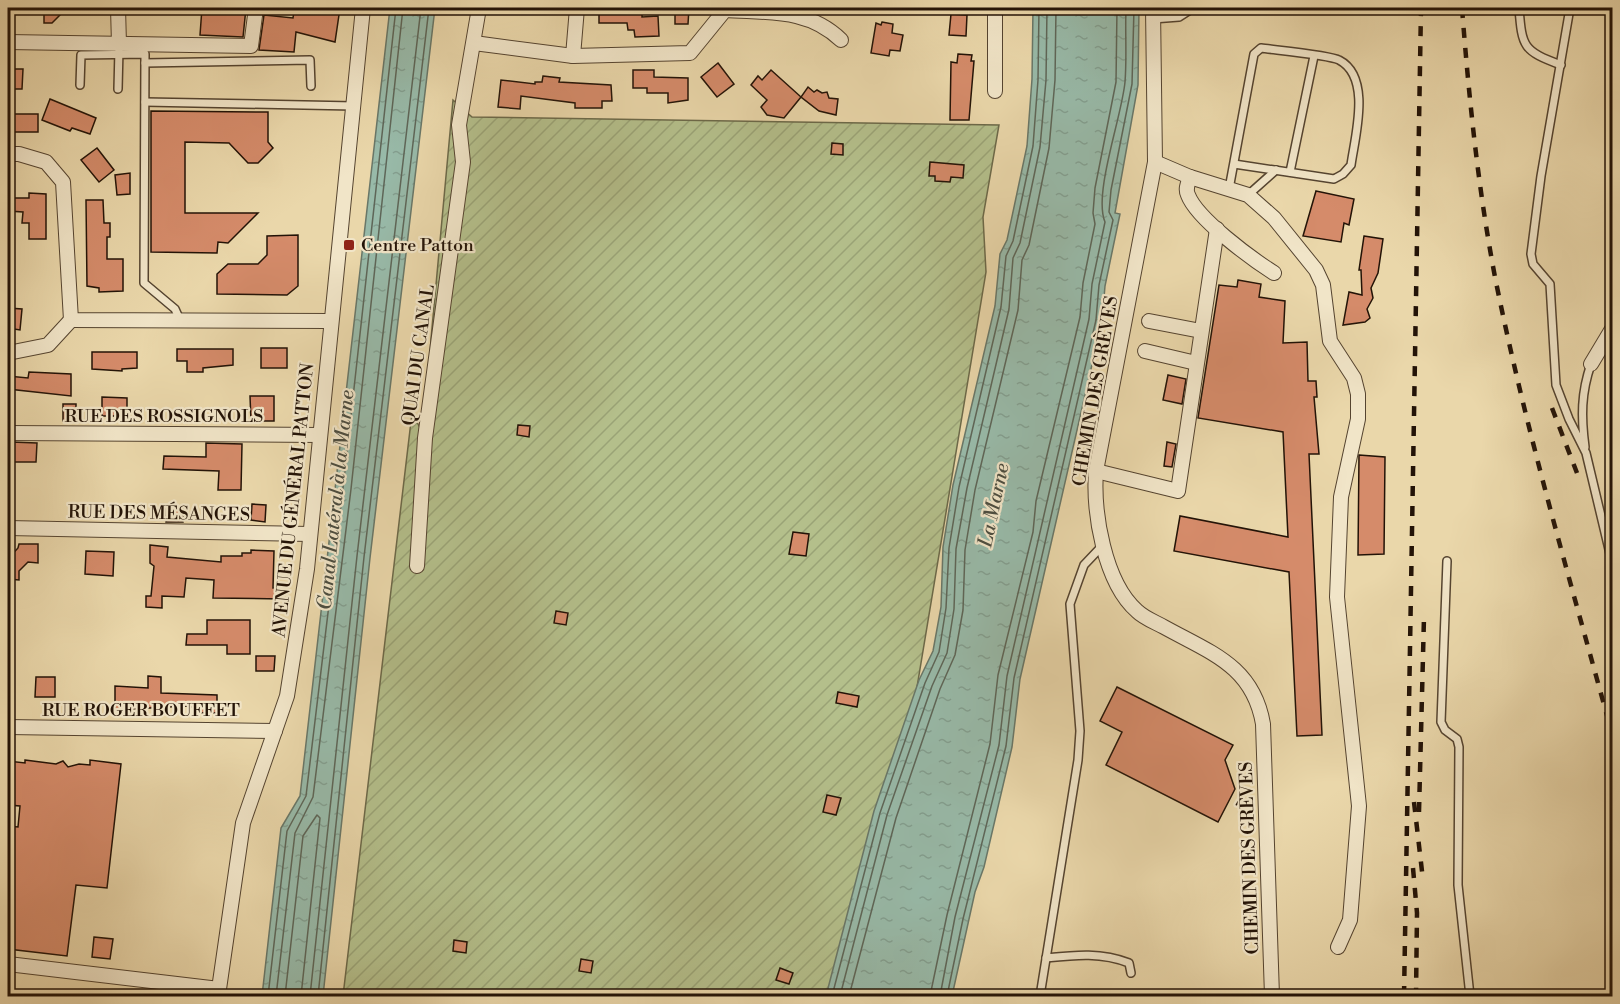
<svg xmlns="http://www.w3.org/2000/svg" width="1620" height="1004" viewBox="0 0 1620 1004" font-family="'Libre Bodoni',serif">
<defs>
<pattern id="garden-furrows" width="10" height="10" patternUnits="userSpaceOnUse" patternTransform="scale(1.5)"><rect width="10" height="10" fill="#b4bf8b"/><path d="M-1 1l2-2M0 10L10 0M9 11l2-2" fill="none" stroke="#9aa376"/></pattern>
<pattern id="water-ripples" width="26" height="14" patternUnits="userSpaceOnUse" patternTransform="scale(1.5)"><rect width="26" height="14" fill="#98baa9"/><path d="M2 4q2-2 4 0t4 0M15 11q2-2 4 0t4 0" fill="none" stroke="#839f90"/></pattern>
</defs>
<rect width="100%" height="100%" fill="#ead7aa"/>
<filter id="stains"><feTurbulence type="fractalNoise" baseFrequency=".00333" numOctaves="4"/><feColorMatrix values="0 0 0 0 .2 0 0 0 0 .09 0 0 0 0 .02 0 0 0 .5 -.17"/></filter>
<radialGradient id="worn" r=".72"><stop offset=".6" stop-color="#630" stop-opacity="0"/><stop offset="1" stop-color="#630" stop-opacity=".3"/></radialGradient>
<polygon fill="url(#garden-furrows)" stroke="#6c6949" stroke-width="1.5" points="453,100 472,117 999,125 983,217 986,272 910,729 838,996 343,996 412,413 425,437 431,339"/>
<g fill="url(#water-ripples)" stroke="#697768" stroke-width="1.5">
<polygon points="390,8 435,8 370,558 323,996 262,996 281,828 300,796"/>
<polygon points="1033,8 1139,8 1138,85 1115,213 1120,214 1105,286 1102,321 1020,679 1012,747 984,867 975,892 952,996 826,996 874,811 919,680 933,651 941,607 943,547 953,485 995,306 1000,254 1007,240 1027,146 1032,79"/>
</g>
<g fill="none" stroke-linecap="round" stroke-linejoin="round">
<g stroke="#5e6658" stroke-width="1.5">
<polyline points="268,996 287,831 306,796 343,488 396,8"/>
<polyline points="276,996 295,833 313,797 351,489 403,8"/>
<polyline points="285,996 303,836 317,815 320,818 301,996"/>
<polyline points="310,996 357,556 421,8"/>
<polyline points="318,996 364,557 429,8"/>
<polyline points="832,996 880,813 925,683 939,652 946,608 949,548 959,487 1001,307 1006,256 1013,241 1033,146 1038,80 1039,8"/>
<polyline points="840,996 887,815 932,686 947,653 954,609 956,549 967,488 1009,309 1013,258 1020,243 1040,147 1046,80 1047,8"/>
<polyline points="849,996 896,818 940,689 955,655 963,610 965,550 975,490 1018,310 1022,260 1029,245 1049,148 1055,80 1056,8"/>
<polyline points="930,996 947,915 990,744 998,675 1033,532 1036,501 1080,317 1083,283 1095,224 1093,213 1095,188 1116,82 1117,8"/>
<path d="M940,996l15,-79 44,-172 8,-69 82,-357 3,-35 13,-62c-12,-28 17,-106 20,-140 2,-25 0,-50 1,-74"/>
<polyline points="947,996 963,919 1006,746 1014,678 1096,320 1099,285 1113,220 1109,212 1111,190 1132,84 1134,8"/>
</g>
</g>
<g fill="#d58b6a" stroke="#231307" stroke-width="1.5">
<polygon points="44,8 67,8 52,23 44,23"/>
<polygon points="202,8 246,8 243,37 200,35"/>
<polygon points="316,8 340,8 335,42 296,32 294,52 259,50 264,15 293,18 294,11 316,14"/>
<polygon points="599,8 642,8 642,17 658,16 659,36 635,37 634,30 628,30 627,23 599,23"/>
<polygon points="675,8 689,8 688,24 675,24"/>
<polygon points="951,14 967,15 966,36 949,35"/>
<polygon points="882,22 893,24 892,33 903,35 900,51 890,50 889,56 871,53 876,23 881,25"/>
<polygon points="958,54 972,55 971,61 974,61 969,120 950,120 951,62 957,63"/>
<polygon points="718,63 734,84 717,97 701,77"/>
<polygon points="8,69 23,69 22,89 8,89"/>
<polygon points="633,70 654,70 654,77 688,78 688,100 668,103 668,93 647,93 647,88 633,88"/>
<polygon points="771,70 801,97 784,118 767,115 761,107 767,100 751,85 758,76 762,80"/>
<polygon points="543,76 560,78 559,82 611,85 612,101 602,101 602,108 575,108 575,103 521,96 520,109 498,107 501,80 535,84 535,82 542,82"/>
<polygon points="808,87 814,92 817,90 822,93 827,92 829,98 838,99 836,115 819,111 801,97"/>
<polygon points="50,99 96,118 90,134 72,128 70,131 42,120"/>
<polygon points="151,111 268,112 268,142 273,148 258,163 248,163 229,143 185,142 185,213 258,213 228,243 218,242 217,253 151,252"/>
<rect x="14" y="114" width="24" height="18"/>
<polygon points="832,143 843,144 843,155 831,154"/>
<polygon points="97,148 114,170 99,182 81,160"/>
<polygon points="930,162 964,165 963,178 951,177 950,182 935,181 935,176 929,176"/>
<polygon points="130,173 130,194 117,195 115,175"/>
<polygon points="1316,191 1354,199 1349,225 1344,223 1341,242 1303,236"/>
<polygon points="29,193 46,194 46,239 29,239 29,223 22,223 23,212 8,211 8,198 29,198"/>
<polygon points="86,200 103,200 104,223 110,223 110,237 107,237 107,259 123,259 123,291 99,292 99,288 87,286"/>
<polygon points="298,235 298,286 287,295 217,294 217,274 228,264 258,264 267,255 267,236"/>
<polygon points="1364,236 1383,239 1378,273 1371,288 1373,298 1367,309 1370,318 1365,322 1343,325 1349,292 1362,295 1361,270 1359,270"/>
<polygon points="1238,280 1261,284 1259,297 1285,301 1283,343 1307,342 1308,381 1316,381 1317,397 1314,397 1319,454 1309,454 1322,735 1297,736 1289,572 1174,551 1180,516 1288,537 1283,432 1198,418 1219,285 1237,287"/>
<polygon points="8,308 22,309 20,330 8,328"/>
<rect x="261" y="348" width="26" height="20"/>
<polygon points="177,349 233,349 233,365 203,368 203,372 187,372 187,361 177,361"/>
<polygon points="92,352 137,352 137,368 122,369 122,371 92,369"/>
<polygon points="29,372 71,374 71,396 8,389 8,376 28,378"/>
<polygon points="1168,375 1186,379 1182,404 1163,400"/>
<polygon points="250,396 274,396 274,421 251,421"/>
<polygon points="102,397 127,398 127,416 102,416"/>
<polygon points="63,404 76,404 76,422 63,421"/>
<polygon points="518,425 530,426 529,437 517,435"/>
<polygon points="11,442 37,443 36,462 8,462 8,444"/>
<polygon points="1167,442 1176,444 1172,467 1164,466"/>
<polygon points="206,443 242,444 241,490 218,490 219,471 163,469 164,456 206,457"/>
<polygon points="1359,455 1385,457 1384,554 1358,555"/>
<polygon points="252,504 266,505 265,522 251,520"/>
<rect x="166" y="507" width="17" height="15"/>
<polygon points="793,532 809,534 806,556 789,554"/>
<polygon points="19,544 38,544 38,563 28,562 19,571 19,580 8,579 8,559 18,548"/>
<polygon points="150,545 168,547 167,557 221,562 221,556 242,556 242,553 251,553 251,550 274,551 273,588 282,588 282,599 213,598 214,580 186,578 184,597 162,596 162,608 146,607 146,596 151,596 154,566 150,563"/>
<polygon points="86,551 114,552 113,576 85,574"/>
<polygon points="556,611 568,613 566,625 554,623"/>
<polygon points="207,620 250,620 250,654 227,654 227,645 186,645 187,634 207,634"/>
<polygon points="256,656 275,656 274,671 256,671"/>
<polygon points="148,676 161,677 161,693 217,695 217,713 198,713 198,708 185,706 115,710 115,686 148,688"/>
<polygon points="36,677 55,677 55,697 35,697"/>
<polygon points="1117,687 1233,745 1225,760 1235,789 1218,822 1106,765 1122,732 1100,721"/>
<polygon points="838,692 859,696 857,707 836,703"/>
<polygon points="25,760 56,764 63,761 68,767 79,764 90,765 90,760 121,764 107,888 76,885 67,956 8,949 8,826 18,827 20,806 8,805 8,761 25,763"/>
<polygon points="827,795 841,798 836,815 823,812"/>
<polygon points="94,937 113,939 110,959 92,957"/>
<polygon points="454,940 467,942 466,953 453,951"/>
<polygon points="581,959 593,961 591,973 579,971"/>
<polygon points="780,968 793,973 789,984 776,980"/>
</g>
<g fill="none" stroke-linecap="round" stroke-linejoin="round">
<defs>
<g id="lane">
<path d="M1519,8c3,39 4,43 42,57"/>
<polyline points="1570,8 1541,176 1531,254 1533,264 1550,284 1556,385 1569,419 1586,453 1612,562"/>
<polyline points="1153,19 1179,17 1193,8"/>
<polyline points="145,63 310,60 311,86"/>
<polyline points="80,85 81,55 145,54 144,283 175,309 180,320"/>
<polyline points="118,89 119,49"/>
<polyline points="145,102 354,106"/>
<polyline points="1290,172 1314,56"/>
<path d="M1229,189l25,-135 7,-6c14,2 69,7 78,12 33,17 16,76 12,105l-8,9 -9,5 -100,-15"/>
<polyline points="1248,195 1276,170"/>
<path d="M1585,447c-4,-30 -4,-54 6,-83"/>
<polyline points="1447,561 1441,722 1445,730 1457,739 1459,747 1458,885 1470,996"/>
<path d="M1046,958c29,-3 55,-6 83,5l2,10"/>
<polyline points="1040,993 1050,996"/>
<polyline points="1040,996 1078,760 1080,731 1070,604 1084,565 1103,545"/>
<polyline points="1065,996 1073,994 1083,996"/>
</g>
<g id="street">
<polyline points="118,8 119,44"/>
<polyline points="995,8 995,91"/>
<path d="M1153,8l2,154 -59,309c-3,41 8,111 41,140 7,7 18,11 27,16 47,26 89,39 99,97l9,272"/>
<polyline points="8,42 251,46 256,8"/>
<path d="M474,43l99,13 117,-3 35,-43c43,3 83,-2 116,30"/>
<polyline points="573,56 577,8"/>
<polyline points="8,154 19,154 46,162 63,182 71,320 330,321"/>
<polyline points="1155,162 1190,177 1248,195 1274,218 1316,270 1323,285 1330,341 1354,378 1358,394 1358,419 1341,497 1337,597 1359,806 1350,920 1338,947"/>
<path d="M1190,177c-2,6 -5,12 -2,18 9,24 64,64 86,78"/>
<polyline points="1149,321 1201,331"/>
<polyline points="1145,351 1196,363"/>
<polyline points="8,353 48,345 71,320"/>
<polyline points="1591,364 1612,329"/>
<polyline points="8,433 320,435"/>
<polyline points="1096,471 1178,491 1217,229"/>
<polyline points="8,528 310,534"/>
<polyline points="417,566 425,438 463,162 459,125 479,8"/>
<polyline points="8,727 275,731"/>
<polyline points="8,964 219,989 243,823 287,696 307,569 363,8"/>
</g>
</defs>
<use href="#lane" stroke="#554430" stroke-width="10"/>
<use href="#street" stroke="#554430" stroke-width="16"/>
<use href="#lane" stroke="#f1e5c8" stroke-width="7"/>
<use href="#street" stroke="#f1e5c8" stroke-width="14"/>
<g stroke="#231307" stroke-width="4.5" stroke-dasharray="10 10" stroke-linecap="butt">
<path d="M1462,8c7,90 16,180 33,269 31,155 76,306 117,457"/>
<polyline points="1552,408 1577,473"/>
<polyline points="1414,802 1423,880"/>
<polyline points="1419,812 1424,617"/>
<polyline points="1413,868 1417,913 1416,996"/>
<polyline points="1404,996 1421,8"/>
</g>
</g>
<rect fill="#8f2418" stroke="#f1e5c8" stroke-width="2" x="343" y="239" width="12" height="12" rx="3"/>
<g text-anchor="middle" stroke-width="4.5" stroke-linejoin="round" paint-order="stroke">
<g font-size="18" fill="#231307" stroke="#f1e5c8" text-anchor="start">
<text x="361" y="251">Centre Patton</text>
</g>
<g font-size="18" fill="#231307" stroke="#f1e5c8">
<text transform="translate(418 355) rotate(-82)" y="6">QUAI DU CANAL</text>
<text transform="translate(1095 391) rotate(-80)" y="6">CHEMIN DES GRÈVES</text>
<text x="164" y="422">RUE DES ROSSIGNOLS</text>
<text transform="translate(293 500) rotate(-84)" y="6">AVENUE DU GÉNÉRAL PATTON</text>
<text transform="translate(159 513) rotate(1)" y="6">RUE DES MÉSANGES</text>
<text x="141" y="716">RUE ROGER BOUFFET</text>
<text transform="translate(1249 858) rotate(-92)" y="6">CHEMIN DES GRÈVES</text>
</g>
<g font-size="20" font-style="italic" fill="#4c4d40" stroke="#f1e5c8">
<text transform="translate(335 500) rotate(-84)" y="7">Canal Latéral à la Marne</text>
<text transform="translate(993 505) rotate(-78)" y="7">La Marne</text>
</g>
</g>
<rect width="1620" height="1004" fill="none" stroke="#ead7aa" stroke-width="30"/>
<rect x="9" y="9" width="1602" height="986" fill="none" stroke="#231307" stroke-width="3"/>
<rect x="15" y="15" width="1590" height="974" fill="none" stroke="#231307" stroke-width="1.5"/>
<rect width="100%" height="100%" filter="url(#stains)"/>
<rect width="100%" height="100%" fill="url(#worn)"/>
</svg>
